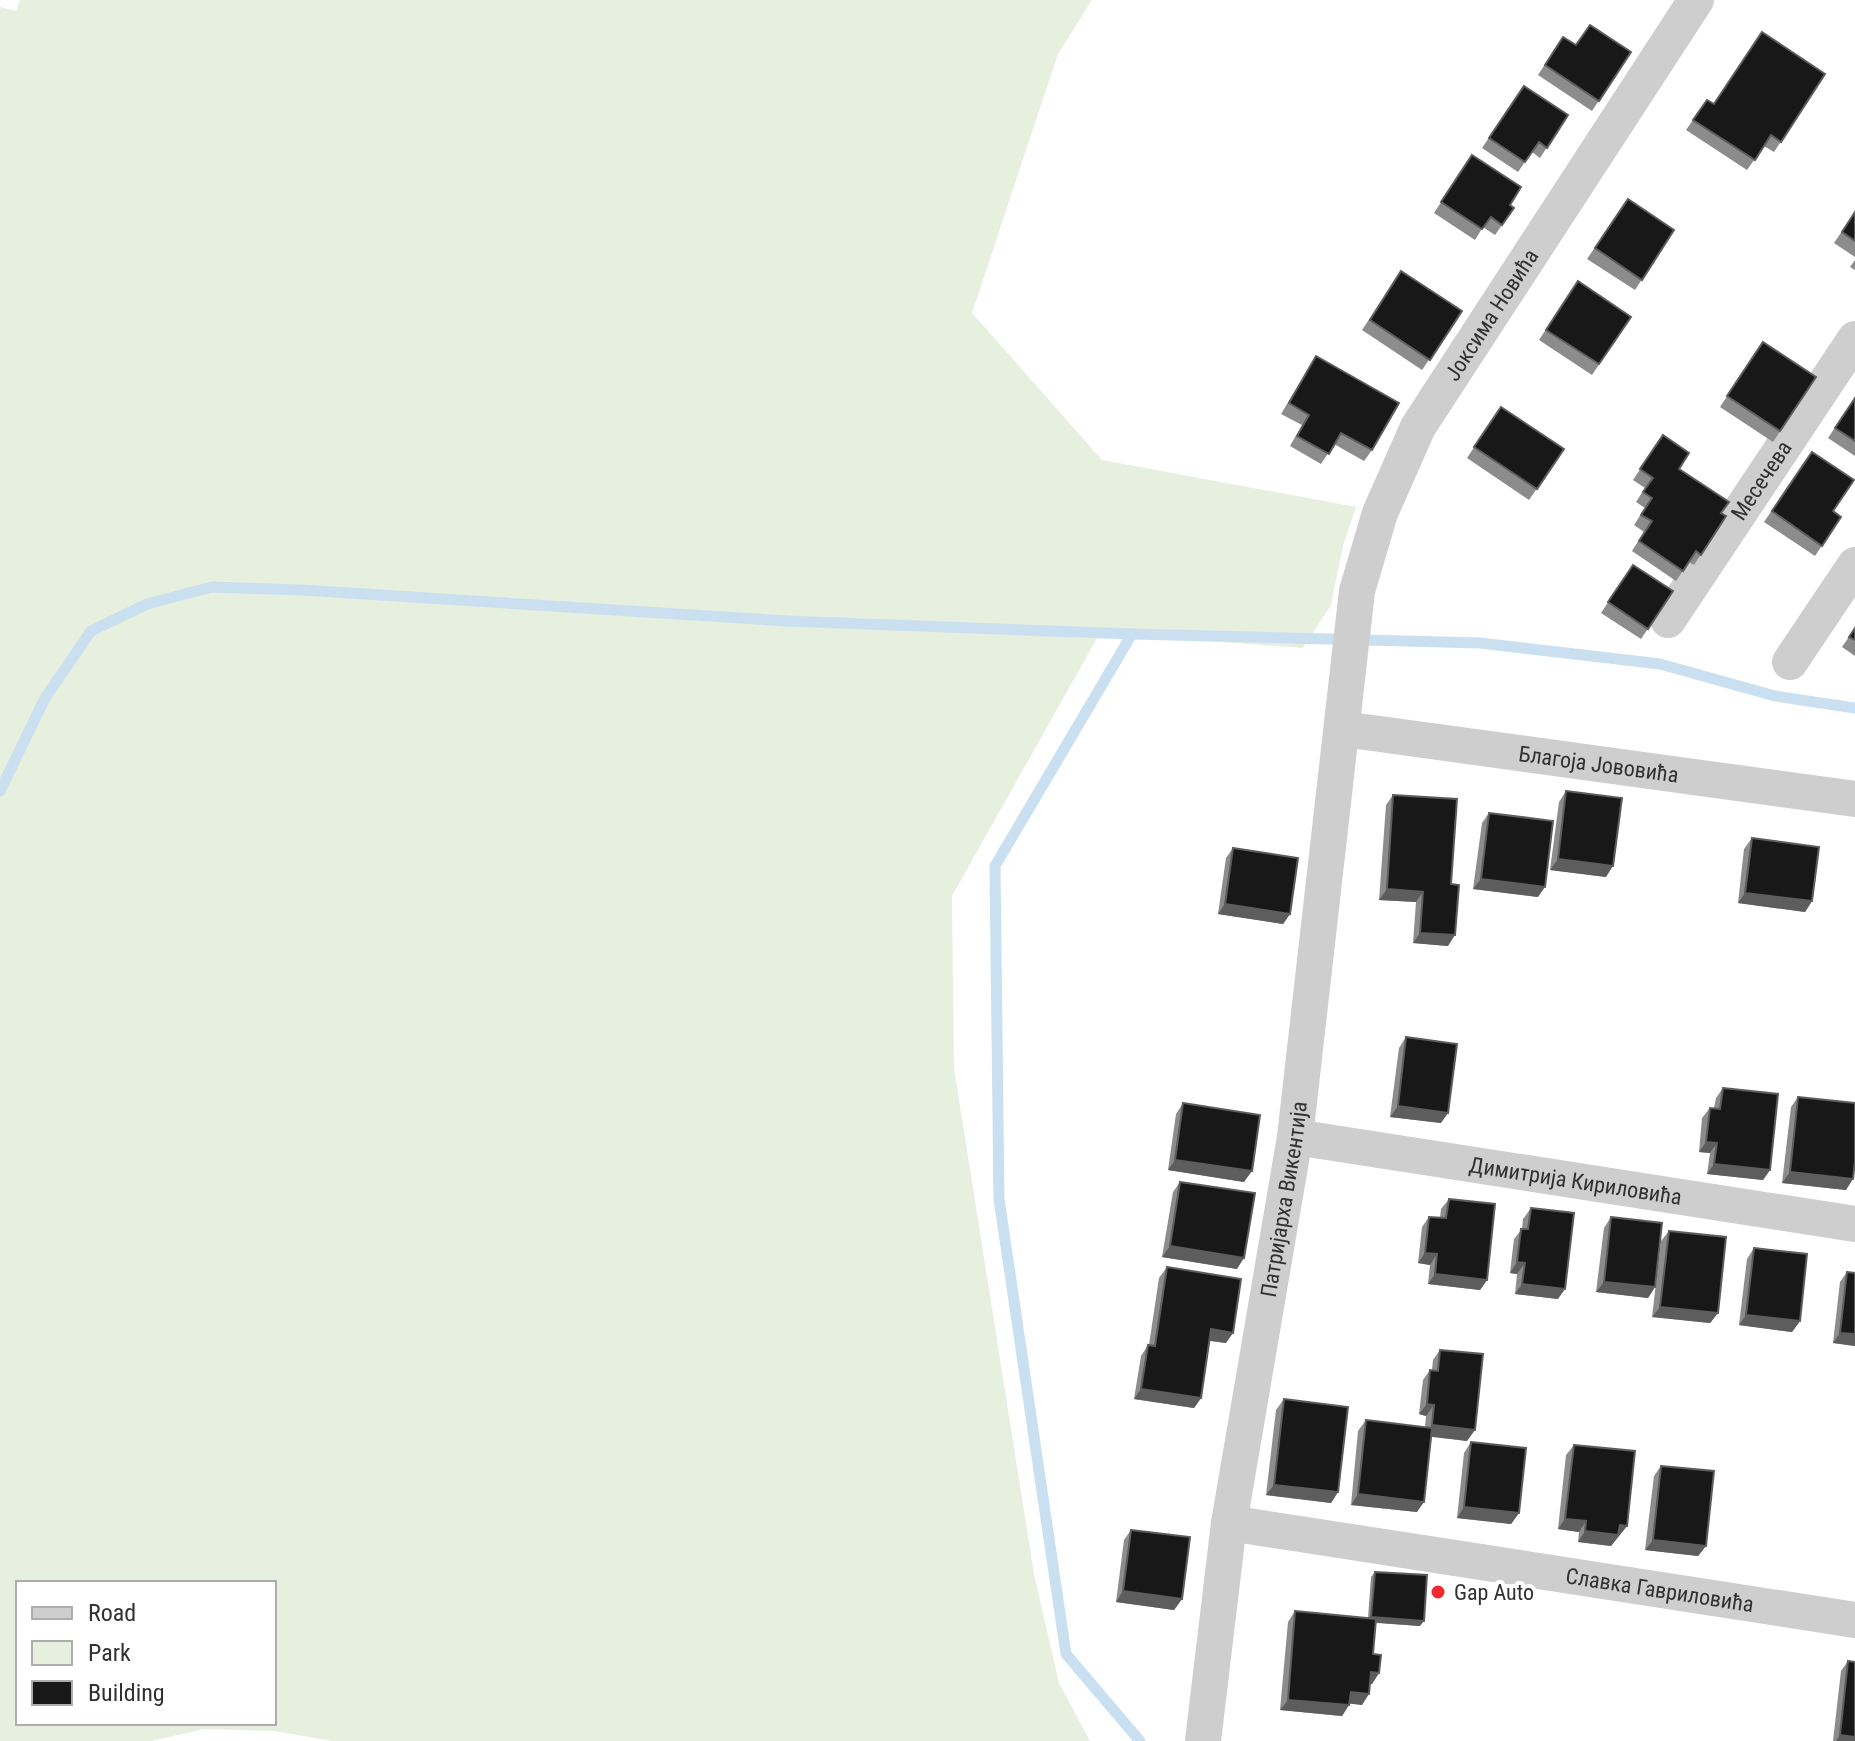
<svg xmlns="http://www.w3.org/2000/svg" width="1855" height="1741" viewBox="0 0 1855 1741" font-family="'Roboto Condensed',sans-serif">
<rect width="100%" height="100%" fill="#fff"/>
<path fill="#e7efdf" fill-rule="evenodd" d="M20,0h1072l-34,54 -86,259 130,147 254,47 -13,39 -12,59 -28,43 -203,-15 -148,263 2,172 80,506 25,109 31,58h-757l-59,-10 -70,-2 -53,12h-151v-1734l16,4zM18,1583h256v140h-256z"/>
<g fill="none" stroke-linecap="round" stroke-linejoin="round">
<g stroke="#cae0f0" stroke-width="11">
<polyline points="1132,634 995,866 999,1199 1066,1654 1140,1741"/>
<polyline points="0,791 45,698 91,631 147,604 212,587 302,590 787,621 1132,634 1480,643 1660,664 1775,696 1855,708"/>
</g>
<g stroke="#cecece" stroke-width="36">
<path id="s1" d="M1668,620l187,-281"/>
<polyline points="1790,662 1855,565"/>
<path id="s2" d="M1343,729l512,70"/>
<path id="s3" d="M1295,1137l560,87"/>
<path id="s4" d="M1229,1523l626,97"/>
<path id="s5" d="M1203,1741l26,-218 66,-386 62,-546 23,-78 38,-86 278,-427"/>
</g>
</g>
<g fill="#8c8c8c">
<polygon points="1563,37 1576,45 1631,52 1592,111 1538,75"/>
<polygon points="1825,74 1774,152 1764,146 1747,170 1686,130 1707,100 1714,104"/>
<polygon points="1524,86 1568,115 1540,158 1532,152 1518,172 1482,148"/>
<polygon points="1472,155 1510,205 1514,208 1495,235 1483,227 1475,240 1434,213"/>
<polygon points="1628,199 1674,230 1635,290 1587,259"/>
<polygon points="1855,212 1855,257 1834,243"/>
<polygon points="1855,260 1855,270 1850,267"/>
<polygon points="1401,271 1462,311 1422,370 1362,330"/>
<polygon points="1578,281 1631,317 1592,375 1539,340"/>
<polygon points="1763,342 1816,377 1773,442 1720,407"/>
<polygon points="1316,356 1372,450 1364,461 1334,444 1321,464 1290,446 1302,425 1281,414"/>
<polygon points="1855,398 1855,456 1828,438"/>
<polygon points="1501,407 1564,449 1529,500 1467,458"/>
<polygon points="1663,435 1679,469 1721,513 1726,516 1694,565 1689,562 1676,581 1632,551 1644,532 1634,525 1645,508 1636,502 1645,488 1633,480"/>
<polygon points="1812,452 1833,511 1841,517 1815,556 1764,522"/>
<polygon points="1633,565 1673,591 1641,639 1601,613"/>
<polygon points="1855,628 1855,656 1842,647"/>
<polygon points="1566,791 1606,877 1550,870 1559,802"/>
<polygon points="1393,795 1451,884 1448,946 1413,943 1416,902 1379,900 1386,805"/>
<polygon points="1489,813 1538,897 1473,889 1482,823"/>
<polygon points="1752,838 1812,901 1805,912 1738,903 1744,849"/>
<polygon points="1233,848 1290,914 1283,924 1218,914 1226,858"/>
<polygon points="1406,1037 1441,1123 1390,1117 1399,1048"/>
<polygon points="1723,1088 1770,1170 1763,1180 1707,1174 1710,1153 1699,1152 1702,1118 1710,1108 1714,1108 1716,1098"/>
<polygon points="1798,1097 1846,1190 1782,1183 1791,1107"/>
<polygon points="1183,1103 1244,1182 1168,1170 1176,1114"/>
<polygon points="1180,1182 1237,1269 1162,1257 1173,1192"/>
<polygon points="1449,1199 1487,1280 1480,1290 1428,1284 1430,1265 1418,1263 1422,1227 1429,1217 1440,1218 1441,1209"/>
<polygon points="1531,1208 1558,1299 1515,1294 1517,1274 1510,1273 1514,1239 1522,1229 1523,1219"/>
<polygon points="1611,1217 1655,1287 1648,1298 1596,1292 1604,1228"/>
<polygon points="1669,1231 1718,1313 1710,1323 1652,1317 1661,1241"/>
<polygon points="1754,1248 1800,1321 1792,1332 1739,1325 1747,1259"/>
<polygon points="1167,1267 1226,1343 1210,1341 1201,1398 1194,1408 1134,1399 1141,1356 1148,1345 1149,1345 1159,1278"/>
<polygon points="1847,1272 1855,1273 1855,1346 1833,1343 1840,1282"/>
<polygon points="1440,1350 1467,1441 1432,1436 1417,1512 1351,1505 1358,1431 1366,1420 1425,1427 1426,1416 1419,1414 1423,1380 1430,1370 1432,1370 1433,1360"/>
<polygon points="1284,1399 1338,1492 1331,1503 1266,1495 1276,1410"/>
<polygon points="1471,1442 1519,1513 1511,1524 1457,1518 1464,1453"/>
<polygon points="1574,1445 1627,1526 1611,1546 1578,1542 1579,1532 1558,1529 1566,1455"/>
<polygon points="1661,1466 1706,1546 1698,1556 1645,1550 1654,1476"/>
<polygon points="1131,1530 1182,1599 1174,1610 1116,1602 1124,1540"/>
<polygon points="1375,1572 1420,1626 1376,1623 1373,1654 1379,1673 1372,1684 1370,1683 1362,1705 1350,1703 1342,1716 1280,1710 1288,1622 1295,1611 1368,1618 1371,1577"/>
<polygon points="1848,1661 1855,1741 1833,1741 1841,1671"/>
</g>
<g fill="#5d5d5d">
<polygon points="1558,859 1613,866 1606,877 1550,870"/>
<polygon points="1481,879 1545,887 1538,897 1473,889"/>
<polygon points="1387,889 1423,892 1416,902 1379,900"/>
<polygon points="1745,893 1812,901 1805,912 1738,903"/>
<polygon points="1225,904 1290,914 1283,924 1218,914"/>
<polygon points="1420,933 1455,935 1448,946 1413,943"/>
<polygon points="1398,1106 1448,1113 1441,1123 1390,1117"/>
<polygon points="1706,1142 1717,1143 1710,1153 1699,1152"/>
<polygon points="1175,1160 1252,1171 1244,1182 1168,1170"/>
<polygon points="1714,1164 1770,1170 1763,1180 1707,1174"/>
<polygon points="1790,1172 1853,1179 1846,1190 1782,1183"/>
<polygon points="1170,1246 1244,1258 1237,1269 1162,1257"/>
<polygon points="1425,1253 1437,1254 1430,1265 1418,1263"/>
<polygon points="1517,1262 1525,1263 1517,1274 1510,1273"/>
<polygon points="1435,1274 1487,1280 1480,1290 1428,1284"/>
<polygon points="1604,1282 1655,1287 1648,1298 1596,1292"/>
<polygon points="1522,1284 1565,1289 1558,1299 1515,1294"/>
<polygon points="1660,1307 1718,1313 1710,1323 1652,1317"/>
<polygon points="1746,1315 1800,1321 1792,1332 1739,1325"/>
<polygon points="1211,1329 1233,1333 1226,1343 1204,1340"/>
<polygon points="1840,1333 1855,1334 1855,1346 1833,1343"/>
<polygon points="1141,1389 1201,1398 1194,1408 1134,1399"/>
<polygon points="1427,1404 1434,1405 1426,1416 1419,1414"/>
<polygon points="1432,1425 1475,1430 1467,1441 1424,1436"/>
<polygon points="1274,1485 1338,1492 1331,1503 1266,1495"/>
<polygon points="1358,1494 1424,1502 1417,1512 1351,1505"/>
<polygon points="1464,1507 1519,1513 1511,1524 1457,1518"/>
<polygon points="1565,1519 1586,1521 1579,1532 1558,1529"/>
<polygon points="1620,1525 1627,1526 1611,1546 1578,1542 1585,1531"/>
<polygon points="1653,1540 1706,1546 1698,1556 1645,1550"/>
<polygon points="1123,1591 1182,1599 1174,1610 1116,1602"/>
<polygon points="1371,1617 1424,1621 1420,1626 1368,1622"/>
<polygon points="1371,1672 1379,1673 1372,1684 1364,1683"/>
<polygon points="1351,1692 1369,1694 1362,1705 1344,1703"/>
<polygon points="1288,1700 1349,1705 1342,1716 1280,1710"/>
<polygon points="1840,1735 1855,1737 1855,1741 1836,1741"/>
</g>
<g fill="#181818" stroke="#5d5d5d" stroke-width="2">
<polygon points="1590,25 1631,52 1599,101 1545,65 1563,37 1576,45"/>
<polygon points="1762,32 1825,74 1781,142 1771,135 1755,160 1693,120 1707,100 1714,104"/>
<polygon points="1524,86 1568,115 1547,148 1539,142 1525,162 1489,138"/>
<polygon points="1472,155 1521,187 1510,205 1514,208 1502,225 1491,217 1482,229 1441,202"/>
<polygon points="1628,199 1674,230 1642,280 1595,248"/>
<polygon points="1855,212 1855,241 1842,232"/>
<polygon points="1401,271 1462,311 1430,360 1370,320"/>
<polygon points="1578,281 1631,317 1599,364 1546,330"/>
<polygon points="1763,342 1816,377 1780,431 1727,396"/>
<polygon points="1316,356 1399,403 1372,450 1341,433 1329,454 1297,436 1309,415 1289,403"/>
<polygon points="1855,398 1855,441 1835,428"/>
<polygon points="1501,407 1564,449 1537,489 1474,447"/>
<polygon points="1663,435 1689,453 1679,469 1729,502 1721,513 1726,516 1701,555 1696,551 1683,571 1639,541 1652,521 1641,515 1652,498 1643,492 1653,478 1640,469"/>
<polygon points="1812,452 1854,480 1833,511 1841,517 1822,546 1772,511"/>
<polygon points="1633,565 1673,591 1648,629 1608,602"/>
<polygon points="1855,628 1855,640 1849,637"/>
<polygon points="1566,791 1622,798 1613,866 1558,859"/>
<polygon points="1393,795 1457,799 1451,884 1459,885 1455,935 1420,933 1423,892 1387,889"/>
<polygon points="1489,813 1553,821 1545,887 1481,879"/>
<polygon points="1752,838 1819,847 1812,901 1745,893"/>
<polygon points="1233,848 1298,858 1290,914 1225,904"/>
<polygon points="1406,1037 1457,1044 1448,1113 1398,1106"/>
<polygon points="1723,1088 1778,1094 1770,1170 1714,1164 1717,1143 1706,1142 1710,1108 1720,1109"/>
<polygon points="1798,1097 1855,1103 1855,1161 1853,1179 1790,1172"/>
<polygon points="1183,1103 1260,1115 1252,1171 1175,1160"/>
<polygon points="1180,1182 1255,1193 1244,1258 1170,1246"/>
<polygon points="1449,1199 1495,1204 1487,1280 1435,1274 1437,1254 1425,1253 1429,1217 1446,1218"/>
<polygon points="1531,1208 1574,1213 1565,1289 1522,1284 1525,1263 1517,1262 1521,1229 1528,1229"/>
<polygon points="1611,1217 1662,1223 1655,1287 1604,1282"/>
<polygon points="1669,1231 1726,1237 1718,1313 1660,1307"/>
<polygon points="1754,1248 1807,1254 1800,1321 1746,1315"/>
<polygon points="1167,1267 1241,1279 1233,1333 1211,1329 1201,1398 1141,1389 1148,1345 1155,1346"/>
<polygon points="1847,1272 1855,1273 1855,1334 1840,1333"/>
<polygon points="1440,1350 1483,1354 1475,1430 1432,1425 1434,1405 1427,1404 1430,1370 1438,1371"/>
<polygon points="1284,1399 1348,1407 1338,1492 1274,1485"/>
<polygon points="1366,1420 1432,1428 1424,1502 1358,1494"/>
<polygon points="1471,1442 1526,1448 1519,1513 1464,1507"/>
<polygon points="1574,1445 1635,1451 1627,1526 1620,1525 1618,1535 1585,1531 1586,1521 1565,1519"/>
<polygon points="1661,1466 1714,1471 1706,1546 1653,1540"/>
<polygon points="1131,1530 1190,1537 1182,1599 1123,1591"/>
<polygon points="1375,1572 1427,1575 1424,1621 1371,1617"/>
<polygon points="1295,1611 1376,1619 1373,1654 1381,1655 1379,1673 1371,1672 1369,1694 1351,1692 1349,1705 1288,1700"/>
<polygon points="1848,1661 1855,1662 1855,1737 1840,1735"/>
</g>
<circle fill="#f42830" stroke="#fff" stroke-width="3" cx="1438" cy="1592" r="8"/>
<g text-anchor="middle" stroke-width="8" stroke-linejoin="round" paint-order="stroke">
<g font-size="22" fill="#313131" stroke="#fff">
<text dy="8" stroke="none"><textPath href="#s5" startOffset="1470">Јоксима Новића</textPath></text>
<text dy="8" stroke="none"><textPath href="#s1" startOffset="168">Месечева</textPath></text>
<text dy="8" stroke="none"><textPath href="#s2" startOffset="258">Благоја Јововића</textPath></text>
<text dy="8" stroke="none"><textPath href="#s3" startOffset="284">Димитрија Кириловића</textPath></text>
<text dy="8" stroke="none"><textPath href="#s5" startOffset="548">Патријарха Викентија</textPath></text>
<text dy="8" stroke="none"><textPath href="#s4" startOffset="436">Славка Гавриловића</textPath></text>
</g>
<g font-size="22" fill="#313131" stroke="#fff" text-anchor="start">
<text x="1454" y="1600">Gap Auto</text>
</g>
</g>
<rect x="16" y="1581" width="260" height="144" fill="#ffffff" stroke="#adadad" stroke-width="2"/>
<rect x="32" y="1607" width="40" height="12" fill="#cecece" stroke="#adadad" stroke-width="2"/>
<text x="88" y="1621" font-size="24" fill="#313131">Road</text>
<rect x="32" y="1641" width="40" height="24" fill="#e7efdf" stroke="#adadad" stroke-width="2"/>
<text x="88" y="1661" font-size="24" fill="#313131">Park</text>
<rect x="32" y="1681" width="40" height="24" fill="#181818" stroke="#adadad" stroke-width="2"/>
<text x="88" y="1701" font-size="24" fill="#313131">Building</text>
</svg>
